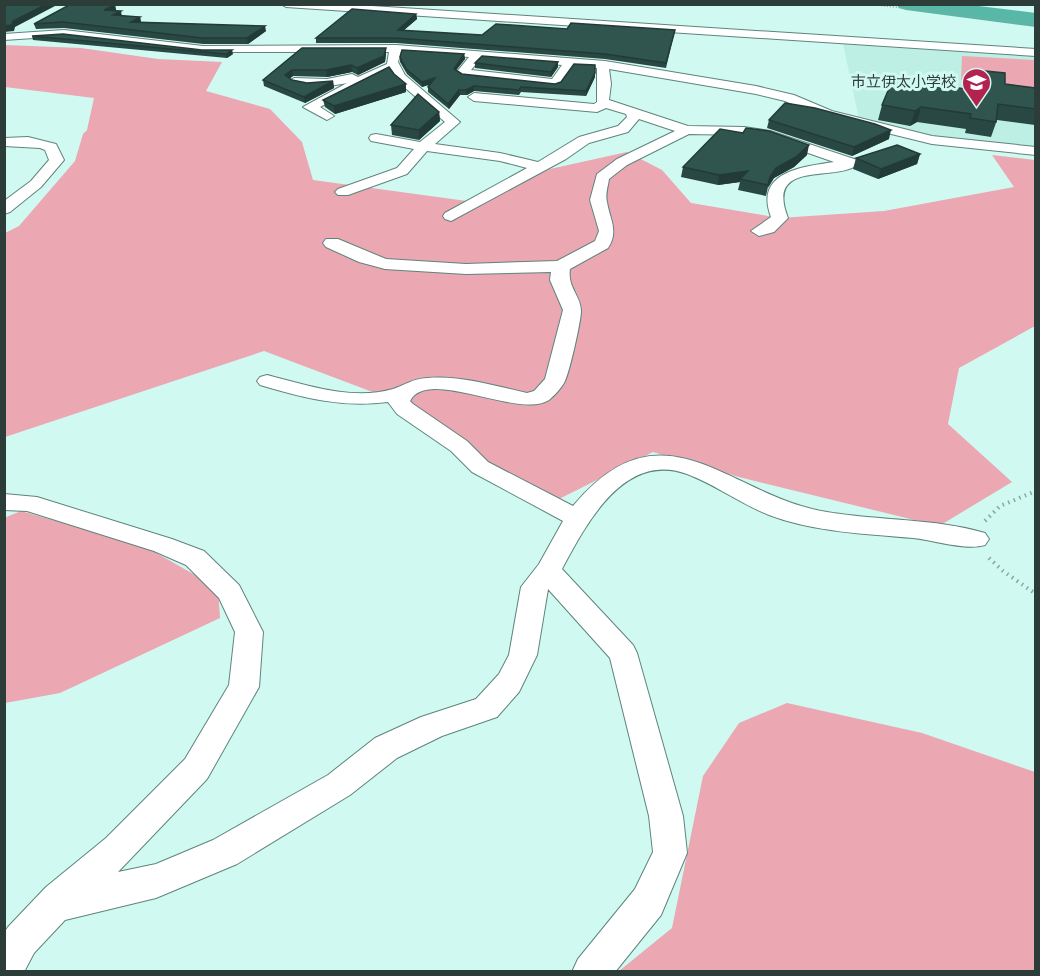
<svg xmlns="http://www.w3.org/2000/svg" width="1040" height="976" viewBox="0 0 1040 976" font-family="'IBM Plex Sans','Noto Sans JP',sans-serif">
<rect width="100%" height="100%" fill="#d0f9f1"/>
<polygon fill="#bdefe5" points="843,44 1035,56 1035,147 930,136 859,119"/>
<g fill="#eba7b2">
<polygon points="5,45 81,48 158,59 222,62 206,91 270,109 302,142 313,180 474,202 550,169 627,152 662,170 691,203 780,218 884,211 1014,187 992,155 1035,160 1035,326 959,368 948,424 1012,482 939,526 739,477 653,452 547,505 399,402 264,351 5,437 5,233 19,226 75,161 83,134 87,130 94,98 5,87"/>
<polygon points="962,56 1035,60 1035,89 961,80"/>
<polygon points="21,511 144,546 218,588 220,618 60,693 5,703 4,518"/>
<polygon points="787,703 922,733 1035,772 1035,971 619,971 672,928 703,776 739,723"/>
</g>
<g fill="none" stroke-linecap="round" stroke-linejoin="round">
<polygon fill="#57b8a8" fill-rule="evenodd" points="896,4 962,4 1036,13 1036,27 906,10 899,8"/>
<defs>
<g id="minor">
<polygon points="281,4 341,4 1036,49 1036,56 286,7"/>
<path d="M64,30l139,16 193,-1 209,16 151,25 38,9 38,16 100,25 104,11v8l-104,-11 -110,-27 -37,-16 -29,-7 -147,-25 2,15 -2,16 79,26 56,1 26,4 87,29 2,3c-19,21 -95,-6 -71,55l-14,14 -15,4 -8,-5 20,-14c-17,-45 30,-50 63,-55l-66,-23 -24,-4 -55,-1 -62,31 -18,14c-1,7 -4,16 -2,23 3,18 12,29 1,46l-38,21c-3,18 11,27 11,42 0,10 -12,64 -17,72 -3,5 -10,13 -15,17 -29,20 -122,-34 -139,1l3,3 54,37 21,21 85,44c91,-109 155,-10 254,6 53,9 107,6 158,21l4,6 -4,6c-18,6 -52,-5 -72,-7 -47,-4 -99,-6 -144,-23 -28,-11 -53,-30 -82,-41 -63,-23 -101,50 -125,95l71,76 4,8 46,163 4,37 -26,62 -46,57h-43l6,-13 57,-70 18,-37 -4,-36 -39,-158 -62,-69 -11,66 -18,37 -22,25 -55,19 -45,22 -47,37 -113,69 -81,34 -91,22 -31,33 -10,19h-20v-39l4,-6 38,-40 60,-49 79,-79 44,-74 6,-53 -16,-34 -33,-33 -32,-14 -127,-40 -23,-1v-16l33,3 135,42 32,12 35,34 24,47 -4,55 -52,92 -89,93 38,-8 57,-24 115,-65 47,-37 46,-21 55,-18 23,-25 10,-19 12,-68 18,-23 24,-43 -91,-49 -21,-21 -54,-37 -9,-12c-47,6 -84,-4 -128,-17l-3,-4 3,-4 7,-2c40,10 85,26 126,14 12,-4 19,-10 34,-11 33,-3 68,8 100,15l7,-2 11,-12 18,-69 -13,-30 1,-8 -85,2 -81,-5 -26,-7 -33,-15 -3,-4 3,-4h12l48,20 80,5 91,-3 38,-20 4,-10 -9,-31 7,-26 20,-15 58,-28 -36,-12 -11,13 -39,11 -23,16 -115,62 -6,-2 -2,-3 2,-3 82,-45 -27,-7 -73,-10 -20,23 -59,21h-10l-3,-3 3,-3 59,-21 17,-19 -43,-8 -2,-3 2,-3 5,-1 44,8 25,-20 -49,-42 -5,-9 -71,36 14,9 -7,4 -24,-13 44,-24c-14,3 -48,8 -59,-1l6,-4 33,1 25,-5 6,3 29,-13 2,-12h-186l-139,-16 -60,4v-6zM401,52l68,5 -13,16 6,4 93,10 4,-1 14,-20 24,2v34l-3,2 -120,-11 -6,4 6,4 123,11 9,-4 20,6 1,3 -9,9 -39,11 -41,25 -38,-9 -65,-9 25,-22 -55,-47 -7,-13zM481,58l81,7 -10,14 -81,-9z"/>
<polygon points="28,137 56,144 64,160 41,187 10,212 4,214 4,201 31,181 49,160 45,150 40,148 4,146 4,138"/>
</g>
</defs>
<use href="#minor" stroke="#5e847c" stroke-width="2"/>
<polyline stroke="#89a7a1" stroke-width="1.5" stroke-dasharray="1 2" stroke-linecap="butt" points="869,4 1036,24"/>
<g stroke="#89a7a1" stroke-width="4" stroke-dasharray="1.5 4.5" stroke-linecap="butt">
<polyline points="985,521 1000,506 1036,491"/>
<polyline points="989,558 1003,571 1036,594"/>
</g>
<use href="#minor" fill="#fff" fill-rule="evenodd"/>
</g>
<g fill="#294843">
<polygon points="115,5 116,10 115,11 122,16 140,17 141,22 266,31 248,44 203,44 64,28 36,29 34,24"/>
<polygon points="416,14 417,19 403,31 482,35 567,29 675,30 666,68 605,59 396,43 316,43 316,38"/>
<polygon points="32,36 233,54 227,58 33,40"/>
<polygon points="302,48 386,48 386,54 385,62 358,75 352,72 327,77 293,76 289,79 292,80 307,83 333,81 334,88 305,103 264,86 263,80"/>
<polygon points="464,54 465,59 456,70 462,74 555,84 595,77 586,96 521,92 519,95 474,91 467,95 460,95 449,109 428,92 428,87 429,84 422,87 407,74 400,62 400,57"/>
<polygon points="558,62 558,67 551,77 475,68 475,63"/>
<polygon points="975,70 1005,84 1035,88 1035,125 997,120 991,137 965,133 966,129 917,122 910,126 878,120 882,105 970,89 971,84"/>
<polygon points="394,74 406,92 335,114 325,107 323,100"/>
<polygon points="439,112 440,121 419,140 392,135 391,125"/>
<polygon points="769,120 889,139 852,156 767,128"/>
<polygon points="920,154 917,164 878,179 853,169 856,158"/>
<polygon points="807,155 794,167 774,178 768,187 766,196 738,190 740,182 718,185 681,177 683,167"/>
</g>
<g fill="#223b37">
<polygon points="47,4 55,4 55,6 15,27 14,31 4,32 4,26"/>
<polygon points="115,5 116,10 106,15 104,10"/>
<polygon points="121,11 122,17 113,15"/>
<polygon points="416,14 417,19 398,35 398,30"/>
<polygon points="140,17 141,23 131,22"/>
<polygon points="265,26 266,31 248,44 247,38"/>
<polygon points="386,48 386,54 385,62 358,75 357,68"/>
<polygon points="232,50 233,54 227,58 226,54"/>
<polygon points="464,54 465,59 454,73 454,69"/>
<polygon points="558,62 558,67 551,77 551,72"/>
<polygon points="351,65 352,72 327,77 326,70"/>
<polygon points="292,70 293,76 286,81 285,75"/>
<polygon points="595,73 595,77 586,96 586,91"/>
<polygon points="435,78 436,83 422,87 422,82"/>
<polygon points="333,81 334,88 305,103 304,97"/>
<polygon points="406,84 406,92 335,114 334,106"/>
<polygon points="474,86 474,91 467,95 466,90"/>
<polygon points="459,90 460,95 449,109 448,104"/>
<polygon points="921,107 917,122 910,126 915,111"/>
<polygon points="439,112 440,121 419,140 419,130"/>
<polygon points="891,130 889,139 852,156 854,147"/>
<polygon points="809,145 807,155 794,167 774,178 768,188 770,177 776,168"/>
<polygon points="920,154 917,164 878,179 881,169"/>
<polygon points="748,171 740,179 740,182 718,185 719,175"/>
</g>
<g fill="#30544e" stroke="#223b37" stroke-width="1.5">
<polygon points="4,4 47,4 13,21 12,25 4,26"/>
<polygon points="71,4 115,5 104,10 121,11 113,15 140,17 131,22 265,26 247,38 202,38 63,22 34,24"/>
<polygon points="352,9 416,14 398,30 482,35 496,24 567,29 571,23 675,30 666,63 605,54 396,38 316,38"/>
<polygon points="63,34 202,50 232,50 226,54 32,36"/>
<polygon points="302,48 386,48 384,56 357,68 351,65 326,70 292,70 285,75 292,80 307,83 333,81 304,97 263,80"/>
<polygon points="402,50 464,54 454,69 462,74 555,84 561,82 574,64 595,65 595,73 586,91 521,87 519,90 474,86 466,90 459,90 448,104 428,87 435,78 422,82 406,69 400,57"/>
<polygon points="482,56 558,62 551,72 475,63"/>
<polygon points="389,67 394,74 406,84 334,106 323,100"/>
<polygon points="975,70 1005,73 1005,84 1035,88 1035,109 998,104 996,122 970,118 971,114 921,107 915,111 882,105 893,79 973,90"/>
<polygon points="418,94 439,112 419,130 391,125"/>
<polygon points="785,103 815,108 875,124 891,130 854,147 769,120"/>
<polygon points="746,128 769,131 809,145 796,157 776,168 770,177 768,185 740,179 748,171 719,175 683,167 720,129 743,133"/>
<polygon points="897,145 920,154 881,169 856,158"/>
</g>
<defs>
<symbol id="school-pin" viewBox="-11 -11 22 30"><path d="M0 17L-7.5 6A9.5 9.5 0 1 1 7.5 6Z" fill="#b32350" stroke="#d0f9f1"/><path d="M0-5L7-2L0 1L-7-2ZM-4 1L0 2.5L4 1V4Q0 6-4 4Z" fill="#fff"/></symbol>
</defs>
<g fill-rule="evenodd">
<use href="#school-pin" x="960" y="66" width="33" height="45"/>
</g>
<g text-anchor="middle" stroke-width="6" stroke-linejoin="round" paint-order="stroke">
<g font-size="15" fill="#2c3c39" stroke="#d0f9f1" text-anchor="end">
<text x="956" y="87">市立伊太小学校</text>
</g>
</g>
<rect width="1040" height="976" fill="none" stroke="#2c3c39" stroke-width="12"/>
</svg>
